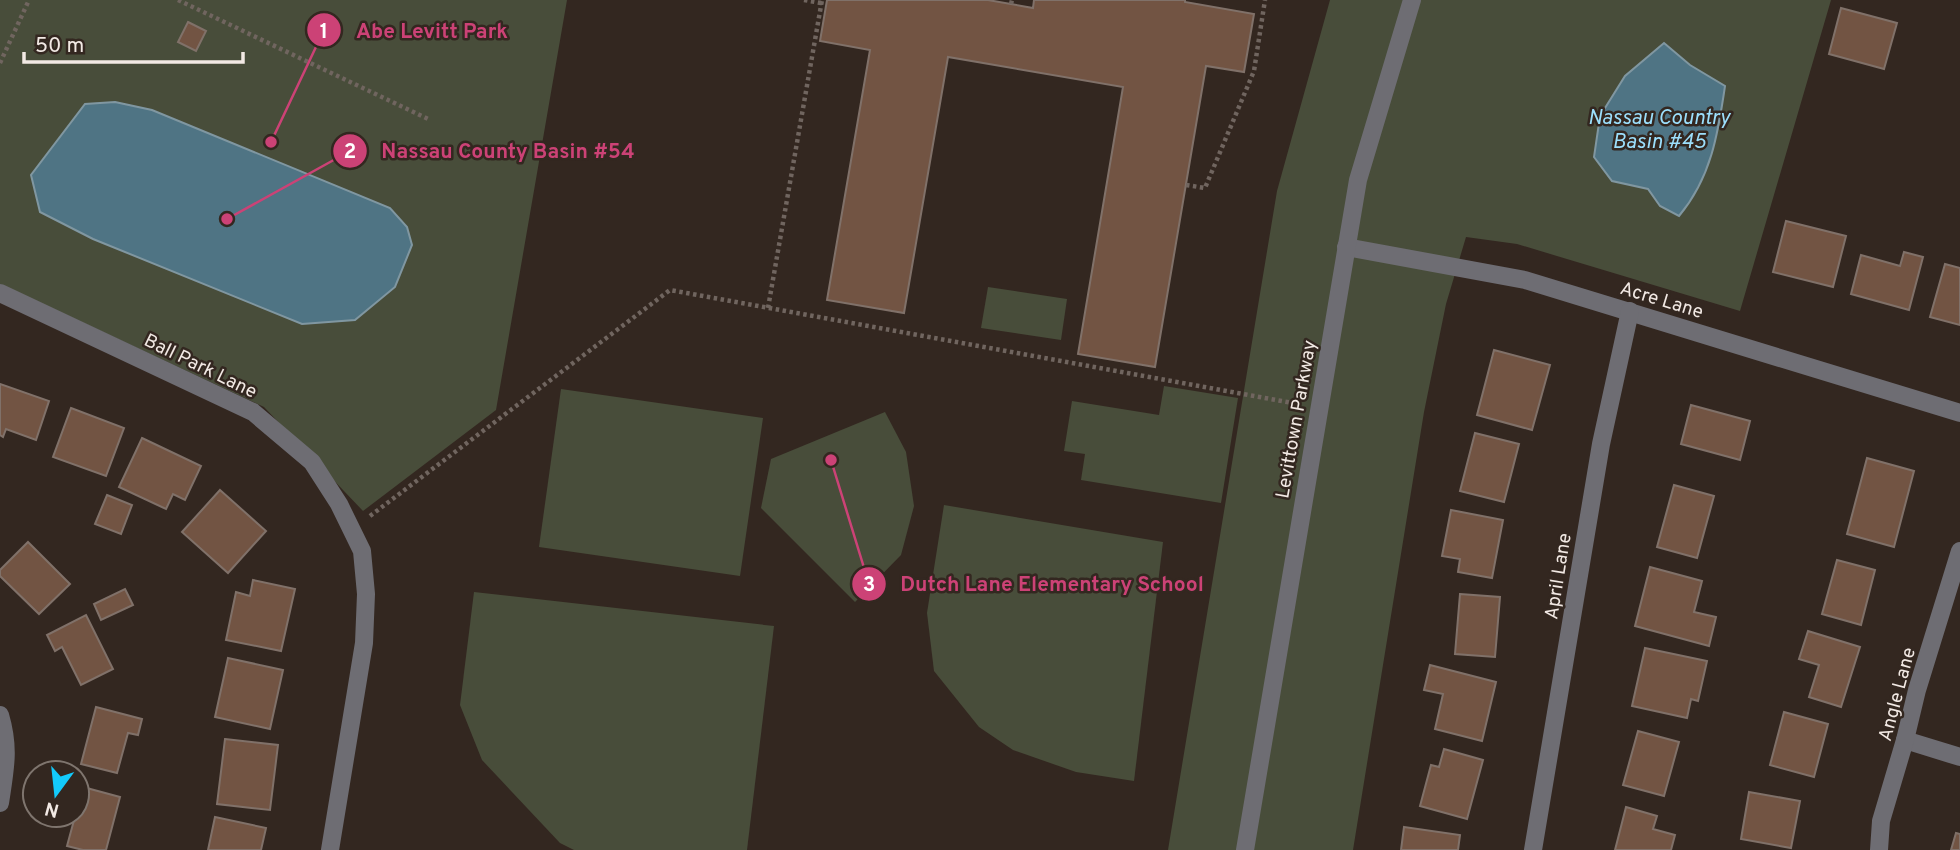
<svg xmlns="http://www.w3.org/2000/svg" width="1960" height="850" viewBox="0 0 1960 850" font-family="Overpass,sans-serif">
<rect width="100%" height="100%" fill="#332720"/>
<g fill="#484d3a">
<polygon points="0,0 567,0 496,410 363,511 264,407 0,284"/>
<polygon points="1330,0 1831,0 1740,311 1517,244 1466,237 1446,304 1424,412 1353,850 1168,850 1277,191"/>
<polygon points="988,287 1067,299 1061,340 981,328"/>
<polygon points="1164,386 1238,398 1221,503 1081,480 1085,454 1064,451 1072,401 1159,415"/>
<polygon points="561,389 763,418 740,576 539,547"/>
<polygon points="885,412 906,452 914,506 901,555 855,602 761,508 771,459"/>
<polygon points="944,505 1163,542 1134,781 1076,772 1013,750 979,727 934,671 927,613"/>
<polygon points="474,592 774,626 747,850 574,850 560,843 482,760 460,705"/>
</g>
<g fill="#4f7484" stroke="#8097a1" stroke-width="2">
<path d="M1664,43l26,22 35,21c-7,48 -14,92 -46,130l-19,-10 -12,-17 -36,-8 -18,-24 6,-41 25,-40z"/>
<polygon points="115,102 152,110 390,208 407,227 412,245 395,287 355,320 302,324 93,239 40,212 31,175 85,104"/>
</g>
<g fill="#725443" stroke="#807169" stroke-width="2">
<polygon points="827,0 988,0 1033,8 1034,0 1185,0 1185,2 1254,14 1244,72 1206,66 1155,367 1078,354 1123,87 948,57 904,313 827,300 870,50 820,41"/>
<polygon points="1841,8 1897,23 1884,69 1829,54"/>
<polygon points="188,22 206,31 196,51 178,42"/>
<polygon points="1786,221 1846,236 1833,287 1773,272"/>
<polygon points="1904,252 1923,257 1909,310 1851,294 1861,255 1900,266"/>
<polygon points="1945,264 1960,268 1960,325 1930,317"/>
<polygon points="1494,350 1550,365 1532,430 1477,415"/>
<polygon points="0,384 49,401 36,440 6,429 3,437 0,435"/>
<polygon points="1691,405 1750,421 1740,460 1681,444"/>
<polygon points="71,408 124,428 106,476 53,457"/>
<polygon points="1475,433 1519,444 1504,502 1460,491"/>
<polygon points="142,438 201,466 185,500 173,494 166,509 119,487"/>
<polygon points="1867,458 1914,471 1894,547 1847,534"/>
<polygon points="1674,485 1714,496 1697,558 1657,547"/>
<polygon points="220,490 266,531 228,573 182,532"/>
<polygon points="107,495 132,505 121,534 95,524"/>
<polygon points="1451,510 1503,520 1492,578 1458,572 1460,559 1442,556"/>
<polygon points="28,542 70,584 39,614 0,576 0,570"/>
<polygon points="1837,560 1875,570 1861,625 1822,614"/>
<polygon points="1650,567 1702,581 1694,612 1716,617 1709,646 1635,626"/>
<polygon points="253,580 295,589 281,651 226,640 236,592 250,596"/>
<polygon points="125,589 133,605 101,620 94,604"/>
<polygon points="1460,594 1500,597 1495,657 1455,654"/>
<polygon points="86,615 113,669 81,685 62,647 55,651 47,635"/>
<polygon points="1808,631 1860,647 1841,707 1809,697 1819,665 1799,659"/>
<polygon points="1645,648 1707,661 1698,701 1691,699 1687,718 1632,706"/>
<polygon points="228,658 283,670 270,729 215,717"/>
<polygon points="1430,665 1496,682 1482,741 1435,729 1443,694 1424,690"/>
<polygon points="96,707 142,719 138,735 128,733 117,773 81,764"/>
<polygon points="1784,712 1828,724 1814,777 1770,765"/>
<polygon points="1638,731 1679,742 1664,796 1623,785"/>
<polygon points="225,739 278,745 270,810 217,804"/>
<polygon points="1444,749 1483,760 1467,819 1420,806 1431,765 1439,767"/>
<polygon points="83,787 120,797 106,850 83,850 67,846"/>
<polygon points="1749,792 1800,801 1791,848 1741,839"/>
<polygon points="1626,807 1657,816 1653,829 1675,835 1671,850 1615,850"/>
<polygon points="215,817 266,828 261,850 208,850"/>
<polygon points="1404,827 1460,835 1458,850 1401,850"/>
<polygon points="1956,833 1960,834 1960,850 1951,850"/>
</g>
<g fill="none" stroke-linecap="round" stroke-linejoin="round">
<g stroke="#70655f" stroke-width="4.5" stroke-dasharray="3.5 3.5" stroke-linecap="butt">
<polyline points="178,0 428,119"/>
<polyline points="804,0 821,3 821,1"/>
<polyline points="1011,4 1012,0"/>
<polyline points="0,63 29,0"/>
<polyline points="1186,185 1205,188 1254,71 1265,0"/>
<polyline points="768,308 822,0"/>
<polyline points="370,516 670,290 1298,404"/>
</g>
<g stroke="#6e6d73" stroke-width="18">
<polyline points="1346,247 1525,280 1960,413"/>
<polyline points="0,293 253,412 312,462 339,504 362,551 366,594 364,643 330,850"/>
<path d="M0,715c10,34 5,54 0,88"/>
<polyline points="1905,740 1960,757"/>
<polyline points="1533,850 1601,444 1630,311"/>
<polyline points="1879,850 1881,821 1905,740 1917,690 1960,551"/>
</g>
<polyline stroke="#6e6d73" stroke-width="18" points="1245,850 1358,180 1412,0"/>
</g>
<g text-anchor="middle" stroke-width="5" stroke-linejoin="round" paint-order="stroke">
<g font-size="19" fill="#f2e9e4" stroke="#332720">
<text transform="translate(1662 299) rotate(17)" y="7">Acre Lane</text>
<text transform="translate(201 365) rotate(26)" y="7">Ball Park Lane</text>
<text transform="translate(1295 419) rotate(-80)" y="7">Levittown Parkway</text>
<text transform="translate(1557 576) rotate(-81)" y="7">April Lane</text>
<text transform="translate(1896 694) rotate(-75)" y="7">Angle Lane</text>
</g>
<g font-size="21" font-style="italic" fill="#9cdffc" stroke="#332720">
<text x="1659" y="124">Nassau Country<tspan x="1659" dy="24">Basin #45</tspan></text>
</g>
</g>
<path fill="none" stroke="#cc4276" stroke-width="2.5" d="M271 142L324 30M227 219L350 151M831 460L869 584"/>
<g fill="#cc4276" stroke="#332720" stroke-width="2.5">
<circle cx="271" cy="142" r="7"/>
<circle cx="227" cy="219" r="7"/>
<circle cx="831" cy="460" r="7"/>
<circle cx="324" cy="30" r="18"/>
<circle cx="350" cy="151" r="18"/>
<circle cx="869" cy="584" r="18"/>
</g>
<g font-size="21" text-anchor="middle" font-weight="bold" fill="#fff">
<text x="324" y="38">1</text>
<text x="350" y="158">2</text>
<text x="869" y="591">3</text>
</g>
<g font-size="21" text-anchor="middle" font-weight="bold" fill="#cc4276" stroke="#332720" stroke-width="5" stroke-linejoin="round" paint-order="stroke">
<text x="432" y="38">Abe Levitt Park</text>
<text x="508" y="158">Nassau County Basin #54</text>
<text x="1052" y="591">Dutch Lane Elementary School</text>
</g>
<g transform="translate(56 794) rotate(195)"><circle r="33" fill="#332720" stroke="#7f756e" stroke-width="2"/>
<path d="M0-5L12 26L0 18L-12 26Z" fill="#13cafb"/>
<text y="-10" font-size="19" font-weight="bold" text-anchor="middle" fill="#f2e9e4">N</text>
</g>
<path d="M24 52v10h219v-10" fill="none" stroke="#f2e9e4" stroke-width="3.5"/>
<text x="35" y="52" font-size="21" fill="#f2e9e4" stroke="#332720" stroke-width="5" paint-order="stroke">50 m</text>
</svg>
